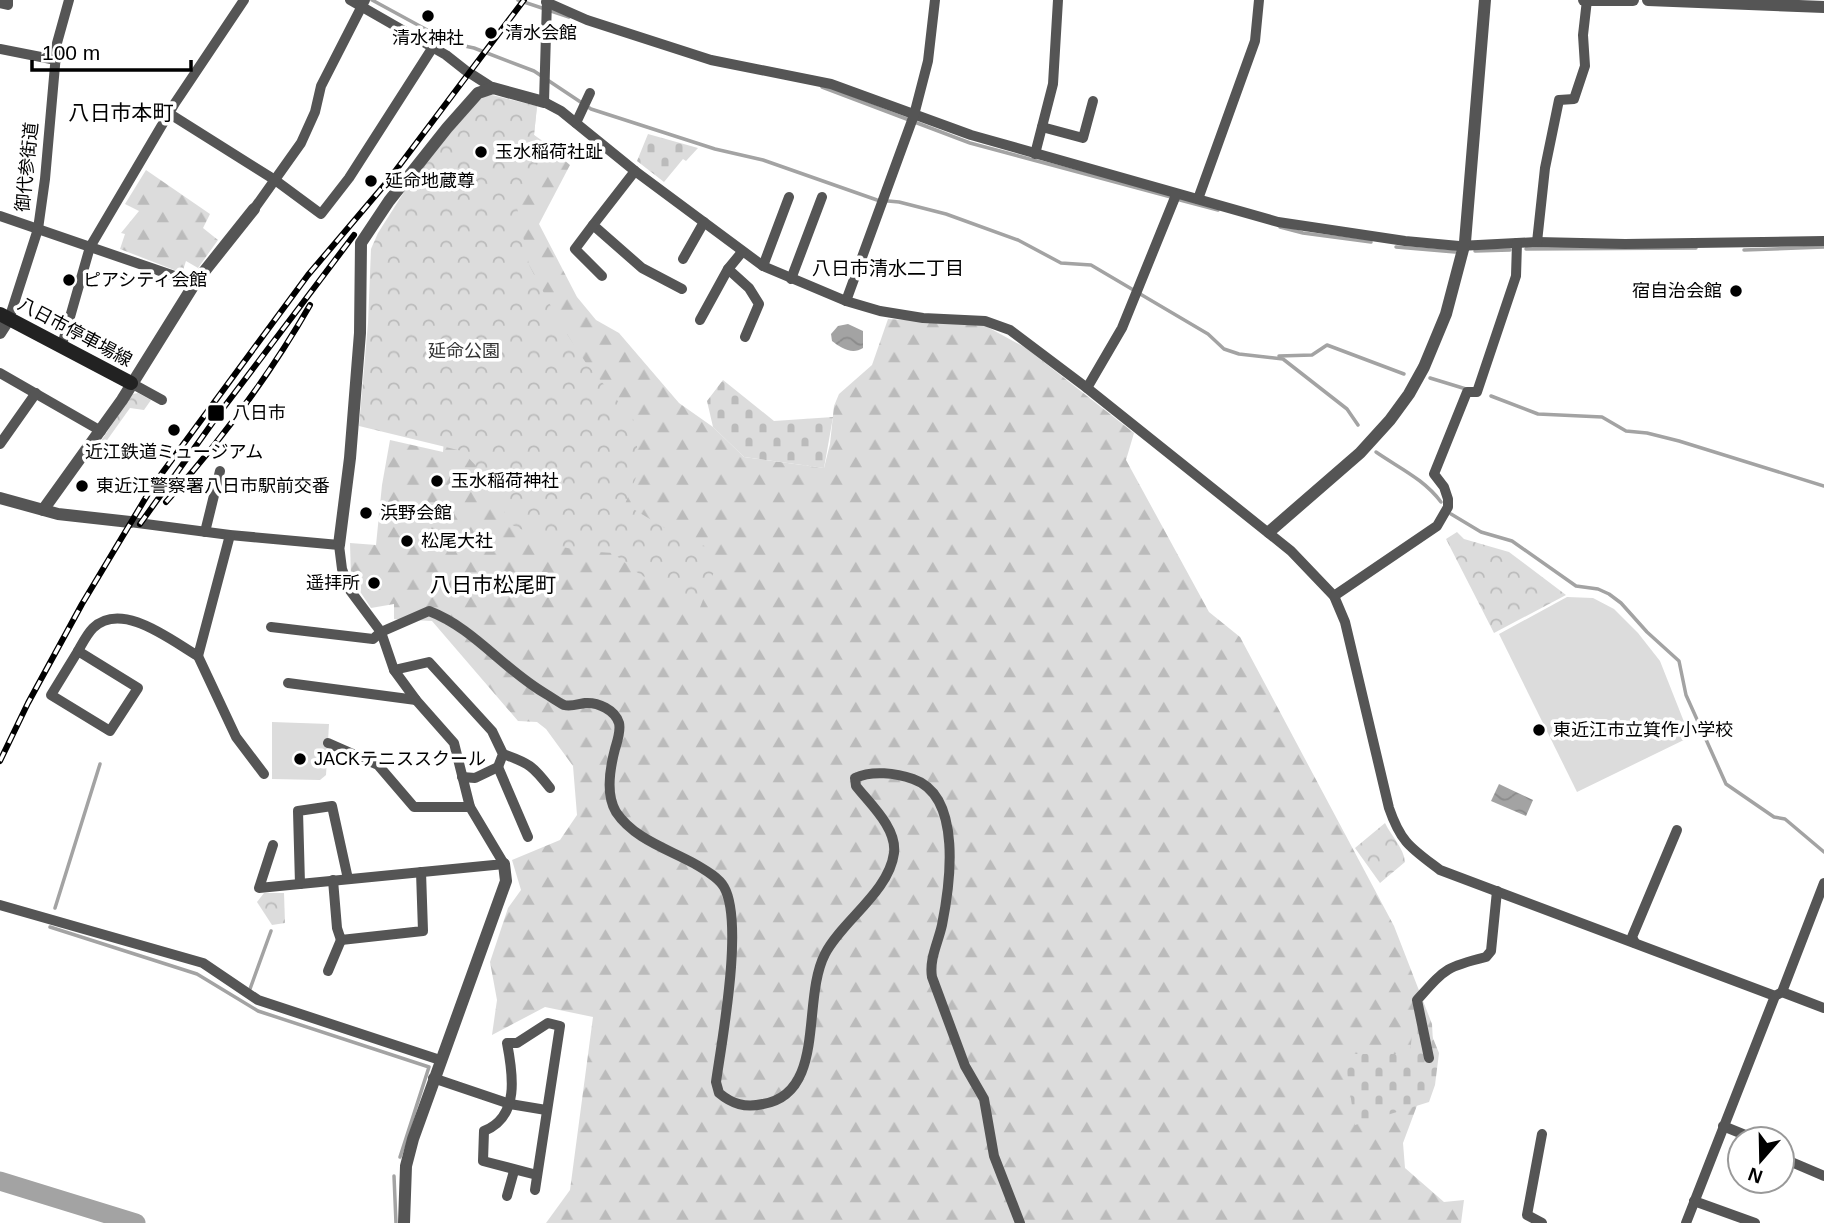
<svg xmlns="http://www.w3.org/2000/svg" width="1824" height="1223" viewBox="0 0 1824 1223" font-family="Helvetica,'Noto Sans JP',sans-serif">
<defs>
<pattern id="forest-firs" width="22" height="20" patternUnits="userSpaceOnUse" patternTransform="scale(1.75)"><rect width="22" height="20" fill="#dcdcdc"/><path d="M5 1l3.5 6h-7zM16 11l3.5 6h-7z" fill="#bbb"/></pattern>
<pattern id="cemetery-stones" width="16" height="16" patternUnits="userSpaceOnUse" patternTransform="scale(1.75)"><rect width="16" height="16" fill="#dcdcdc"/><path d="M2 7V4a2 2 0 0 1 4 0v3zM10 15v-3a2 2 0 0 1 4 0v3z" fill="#bbb"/></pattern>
<pattern id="park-crowns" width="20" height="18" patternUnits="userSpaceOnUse" patternTransform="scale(1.75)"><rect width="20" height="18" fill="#dcdcdc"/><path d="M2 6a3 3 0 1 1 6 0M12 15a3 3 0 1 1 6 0" fill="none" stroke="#bbb"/></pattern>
<pattern id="water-waves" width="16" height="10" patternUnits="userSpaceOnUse" patternTransform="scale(1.75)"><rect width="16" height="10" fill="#a3a3a3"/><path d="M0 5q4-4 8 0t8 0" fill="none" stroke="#8b8b8b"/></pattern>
</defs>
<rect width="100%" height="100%" fill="#fff"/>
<g fill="url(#forest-firs)">
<polygon points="537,106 534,135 570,165 539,224 577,297 596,320 619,333 679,403 713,427 744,457 824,468 830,444 834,406 839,394 872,365 888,319 982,324 1026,348 1134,433 1126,460 1209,612 1240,637 1394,926 1432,1024 1434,1060 1403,1143 1405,1168 1444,1202 1464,1200 1461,1223 546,1223 570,1190 593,1017 545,1007 492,1035 497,1000 490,962 508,908 521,890 512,860 560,840 577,815 573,766 546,729 537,722 518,721 432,621 394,619 394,604 371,608 351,578 350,543 376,545 382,485 390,440 443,452 452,343"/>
<polygon points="146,170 210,214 203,228 218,240 198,268 186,261 182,273 120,249 125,234 121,233 139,211 125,204"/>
</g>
<g fill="url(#cemetery-stones)">
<polygon points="648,134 698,148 686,161 683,159 664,182 637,161"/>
<polygon points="723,380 774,421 833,417 824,468 744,457 713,427 707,401"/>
<polygon points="1413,1024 1428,1026 1439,1053 1435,1085 1429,1102 1355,1125 1344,1054 1410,1054"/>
</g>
<g fill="url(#park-crowns)">
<polygon points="492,95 537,106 534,135 547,144 517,207 529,265 561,325 586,363 637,424 637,475 625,504 683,539 705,546 719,559 699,610 638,573 613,553 583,551 557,546 508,523 497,488 462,451 359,426 368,323 371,249 378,233 413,178 480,97"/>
<polygon points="138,393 151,400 144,410 130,408 100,450 97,447 132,394"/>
<polygon points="1457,532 1464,539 1509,552 1566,595 1494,633 1446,539"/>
<path d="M1385,823c6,13 19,25 20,39l-25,21 -25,-35z"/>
<polygon points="264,893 284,893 285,923 272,925 257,902"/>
</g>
<g fill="#dcdcdc">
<polygon points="1567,597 1593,598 1614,609 1638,633 1660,661 1690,737 1577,792 1499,634"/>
<polygon points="272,722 329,724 326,775 320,780 272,779"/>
</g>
<g fill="url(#water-waves)">
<path d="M848,324l15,7v17c-11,7 -22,0 -31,-7l-1,-7 7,-8z"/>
<polygon points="1499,784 1533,800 1526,816 1491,801"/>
</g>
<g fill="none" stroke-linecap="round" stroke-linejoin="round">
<g stroke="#a3a3a3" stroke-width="3.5">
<polyline points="372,0 451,43 474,48 534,71 591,109 715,149 763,160 877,200 899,202 946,214 1018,240 1061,263 1091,265 1208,334 1224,349 1239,354 1283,359 1347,409 1358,425"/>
<polyline points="518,0 569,17"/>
<polyline points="822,87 970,143 1171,197"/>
<polyline points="1180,200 1218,210"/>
<polyline points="1280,227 1303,233 1371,242"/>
<polyline points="1396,247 1455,252"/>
<polyline points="1526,249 1696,248"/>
<polyline points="1744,250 1824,247"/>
<polyline points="1475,251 1510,250"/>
<polyline points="1279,356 1312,355 1327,345 1404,374"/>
<polyline points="1430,378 1466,389"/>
<polyline points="1491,396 1538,414 1602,417 1626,431 1647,433 1679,441 1824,486"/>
<path d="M1376,452c23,16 48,27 65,50"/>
<polyline points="1451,514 1481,532 1512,541 1576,586 1598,589 1609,594 1621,603 1647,632 1679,661 1686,695 1726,784 1774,817 1785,819 1824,852"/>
<polyline points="55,908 100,764"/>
<polyline points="50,927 197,974 258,1011 429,1067 400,1157"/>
<polyline points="250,989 271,931"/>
<polyline points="394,1176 396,1223"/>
</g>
<polyline stroke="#a3a3a3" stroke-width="19" points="0,1181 136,1223"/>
<g stroke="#555" stroke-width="10">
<polyline points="350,0 446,55 465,70 493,88"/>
<path d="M547,0l-3,102 17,9 74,60 128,95 83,35 34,10 43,7 62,3 25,9 77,58 204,163 43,45 11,26 44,186c12,35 22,40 51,62l335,126"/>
<polyline points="546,2 587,20 711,60 831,84 971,135 1278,222 1405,241 1459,246 1537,242 1625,244 1824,241"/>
<polyline points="0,3 8,5 8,0"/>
<polyline points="0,49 56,60"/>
<polyline points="170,114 275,180 321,214 349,178 433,47"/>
<polyline points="576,123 590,93"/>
<polyline points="1042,127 1083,138 1093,101"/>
<polyline points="1035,154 1053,84 1058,0"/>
<polyline points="635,171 593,225 642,268 682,289"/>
<polyline points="1198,199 1255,41 1259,0"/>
<polyline points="254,209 301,143 315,112 321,86 365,0"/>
<polyline points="0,216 195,283"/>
<polyline points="593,225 575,249 602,276"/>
<polyline points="1537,242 1545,168 1559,100 1574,99 1585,66 1583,35 1587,0"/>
<polyline points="683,259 704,222"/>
<polyline points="763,266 789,197"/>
<polyline points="728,269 749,288 759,304 745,337"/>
<polyline points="791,279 822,197"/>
<polyline points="846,301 914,115 928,61 935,0"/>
<polyline points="9,319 38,229 45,179 57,43 69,0"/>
<polyline points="700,320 728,269 742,252"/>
<polyline points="62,345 90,247 175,103 244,0"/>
<polyline points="0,373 101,431"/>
<polyline points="131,383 162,400"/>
<polyline points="1087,388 1122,328 1176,195"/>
<polyline points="0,444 36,393"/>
<polyline points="130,522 230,535 339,545 342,569 349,589 381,632 394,670 416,700 454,743 470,807 504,864 259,888 273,845"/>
<polyline points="205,532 220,471"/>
<polyline points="1334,596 1437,526 1448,507 1448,499 1444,487 1434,474 1467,392 1477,392 1516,276 1517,243"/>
<path d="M271,627l102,12 8,-7 48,-21c45,17 75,59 117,83 5,3 12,8 18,11 7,2 14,-1 21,-2 13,-1 30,7 34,20 2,8 -2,19 -4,26 -5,19 -10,45 1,63 18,27 52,37 79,52 10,6 23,13 29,23 20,35 -2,153 -8,195l3,11c13,11 26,15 44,11 64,-11 38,-104 62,-150 17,-33 64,-62 69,-101 3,-25 -24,-49 -38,-67l-1,-8c17,-8 41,-5 58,1 50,17 37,106 29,146 -4,18 -13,34 -10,52l33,89 19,33 10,57 26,67"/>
<path d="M78,651c4,-7 9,-17 15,-23 29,-28 79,13 105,28l32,-121"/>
<polygon points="78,651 138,688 110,731 51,695"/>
<polyline points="198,656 236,737 264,774"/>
<polyline points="394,670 429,662 492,731 503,754 498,767 475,778 462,777"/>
<polyline points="288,683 416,700"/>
<polyline points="328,743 378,765 414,807 470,807"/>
<path d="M503,754c26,9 30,12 47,34"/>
<polyline points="498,767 528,837"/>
<polyline points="333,880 337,928 341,940 423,931 421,872"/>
<polyline points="300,884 298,811 332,806 348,879"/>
<polyline points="0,905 203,963 258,1000 440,1060"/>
<polyline points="1635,943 1632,937 1677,830"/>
<polyline points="328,971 341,940"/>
<polyline points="1782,992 1824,1008"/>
<path d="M1429,1058l-12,-58c28,-31 28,-33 69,-43l5,-6 6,-60"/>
<polyline points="433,1078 510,1104 546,1110"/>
<polyline points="1723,1126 1755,1139"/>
<polyline points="1542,1134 1527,1215 1542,1223"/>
<polyline points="1782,1158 1824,1176"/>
<path d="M535,1190l25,-164 -12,-3 -31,20h-10c6,31 13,74 -23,88l-1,30 54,14"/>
<polyline points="507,1196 514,1171"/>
<polyline points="1694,1201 1755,1223"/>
<polyline points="1686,1223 1775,996 1782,992 1824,883"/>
</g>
<g stroke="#555" stroke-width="12">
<polyline points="1584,0 1633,0"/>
<polyline points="1648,0 1824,7"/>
<polyline points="0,333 9,319"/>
<polyline points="0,498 58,514 130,522"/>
<polyline points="43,510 122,400 195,283 254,209"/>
<polyline points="1269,532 1360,453 1390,420 1409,394 1424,367 1446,314 1465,242 1485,0"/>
<polyline points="339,545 350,458 360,333 361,243 389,201 447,128 478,93 493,88 544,102"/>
<polyline points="404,1223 406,1166 413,1139 506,881 504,864"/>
</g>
<polyline stroke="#222" stroke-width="14" points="0,314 131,383"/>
<defs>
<g id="rail">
<path d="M166,502c53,-59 105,-129 144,-197"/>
<polyline points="140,524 218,415 354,235"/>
<polyline points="0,761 28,703 82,604 154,484 308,275 387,182 524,0"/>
</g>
</defs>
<use href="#rail" stroke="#000" stroke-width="6"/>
<use href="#rail" stroke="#fff" stroke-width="3.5" stroke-dasharray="10" stroke-linecap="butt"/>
</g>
<g fill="#000" stroke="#fff" stroke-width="2.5">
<circle cx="428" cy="16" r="7"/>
<circle cx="491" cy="33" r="7"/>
<circle cx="481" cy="152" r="7"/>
<circle cx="371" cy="181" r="7"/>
<circle cx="69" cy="280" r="7"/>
<circle cx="1736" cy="291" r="7"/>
<rect x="207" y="404" width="18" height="18" rx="3.5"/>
<circle cx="174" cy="430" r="7"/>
<circle cx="437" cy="481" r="7"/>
<circle cx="82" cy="486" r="7"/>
<circle cx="366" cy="513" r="7"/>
<circle cx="407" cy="541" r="7"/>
<circle cx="374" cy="583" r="7"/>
<circle cx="1539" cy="730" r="7"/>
<circle cx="300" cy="759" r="7"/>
</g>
<g text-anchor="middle" stroke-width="7" stroke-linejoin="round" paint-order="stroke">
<g font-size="18" fill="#000" stroke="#fff" text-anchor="start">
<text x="505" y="39">清水会館</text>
<text x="428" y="44" text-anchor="middle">清水神社</text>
<text x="495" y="158">玉水稲荷社趾</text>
<text x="385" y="187">延命地蔵尊</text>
<text x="83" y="286">ピアシティ会館</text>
<text x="1722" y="297" text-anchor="end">宿自治会館</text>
<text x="232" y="419">八日市</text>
<text x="174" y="458" text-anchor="middle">近江鉄道ミュージアム</text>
<text x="451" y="487">玉水稲荷神社</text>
<text x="96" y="492">東近江警察署八日市駅前交番</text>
<text x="380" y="519">浜野会館</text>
<text x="421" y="547">松尾大社</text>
<text x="360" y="589" text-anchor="end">遥拝所</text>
<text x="1553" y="736">東近江市立箕作小学校</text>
<text x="314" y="765">JACKテニススクール</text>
</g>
<g font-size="18" fill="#000" stroke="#fff">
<text transform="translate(27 167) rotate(-84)" y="6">御代参街道</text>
<text transform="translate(75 332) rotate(28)" y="6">八日市停車場線</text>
</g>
<g font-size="18" fill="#333" stroke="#fff">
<text x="464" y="357">延命公園</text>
</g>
<g font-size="19" fill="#000" stroke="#fff">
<text x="888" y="275">八日市清水二丁目</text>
</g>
<g font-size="21" fill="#000" stroke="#fff">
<text x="121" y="120">八日市本町</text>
<text x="493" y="592">八日市松尾町</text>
</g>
</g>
<g transform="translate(1761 1160) rotate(200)"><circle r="33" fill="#ffffff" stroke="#999999" stroke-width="2"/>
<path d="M0-5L12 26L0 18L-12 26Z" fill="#000000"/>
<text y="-10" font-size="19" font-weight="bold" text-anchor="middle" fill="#000000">N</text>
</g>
<path d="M32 60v10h159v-10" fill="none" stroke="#000000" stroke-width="3.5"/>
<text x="42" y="60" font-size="21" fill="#000000" stroke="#ffffff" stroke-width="5" paint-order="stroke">100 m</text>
</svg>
